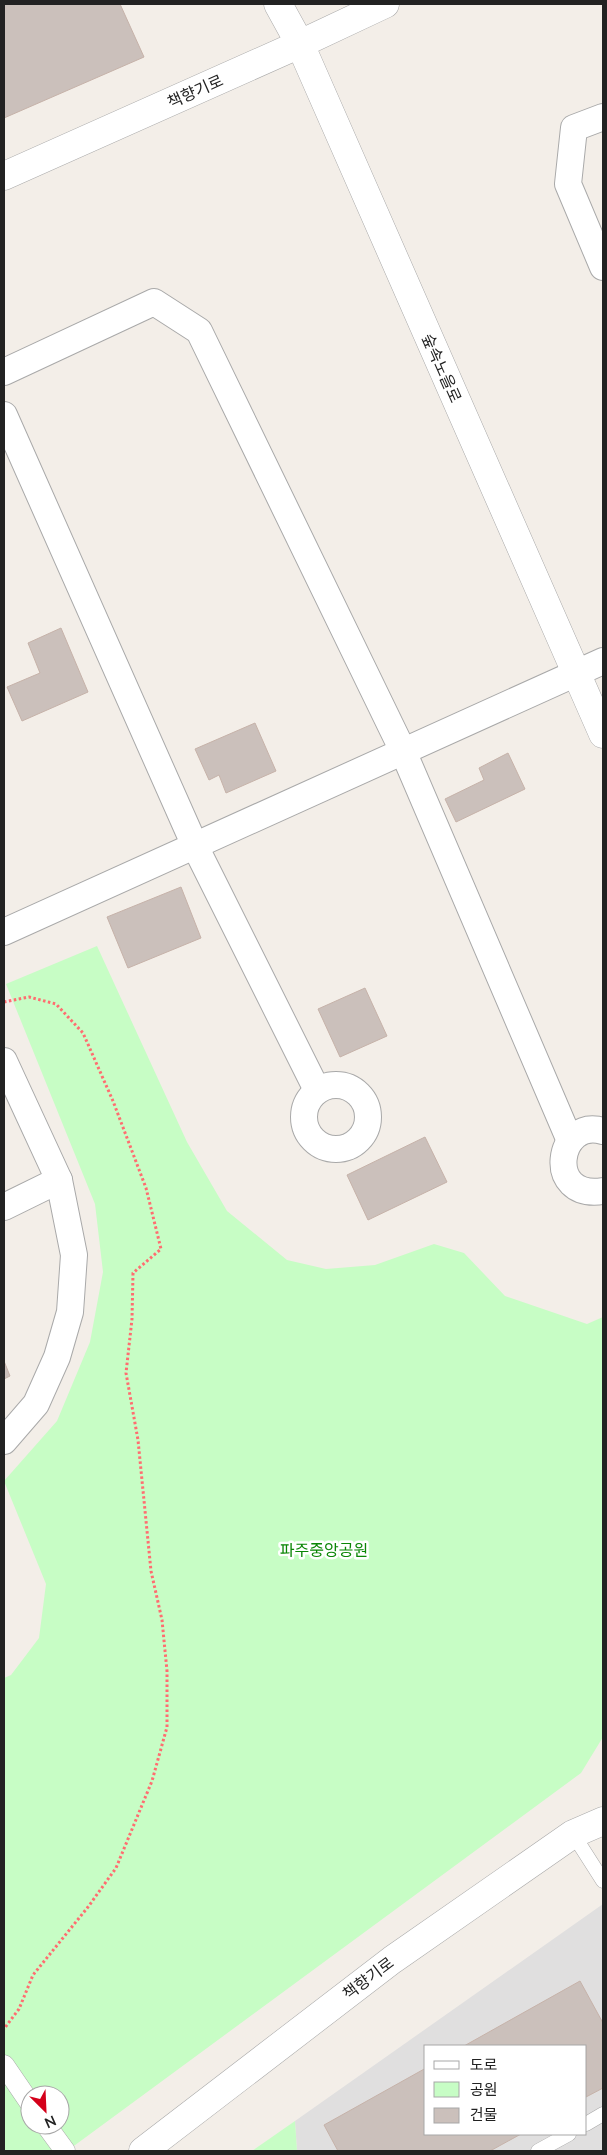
<svg xmlns="http://www.w3.org/2000/svg" width="607" height="2155" viewBox="0 0 607 2155" font-family="Lato,'Noto Sans KR',sans-serif">
<rect width="100%" height="100%" fill="#f3eee8"/>
<path fill="#e0dfdf" fill-rule="evenodd" d="M603,1904v247h-306l-2,-30zM426,2046h160v88h-160z"/>
<g fill="#c7fdc5" fill-rule="evenodd">
<path d="M97,946l90,196 40,69 60,49 39,9 49,-4 59,-21 30,9 41,43 82,28 16,-7v420l-22,36 -514,378h-63v-473l7,-3 28,-37 7,-54 -42,-103 53,-60 33,-79 13,-70 -8,-68 -89,-220zM30,2095h30v30h-30z"/>
<polygon points="295,2121 297,2151 252,2151"/>
</g>
<g fill="#cbc0bb" stroke="#c6b2a9">
<polygon points="7,4 120,4 144,57 4,118 4,5"/>
<polygon points="61,628 88,692 22,721 7,687 40,673 28,643"/>
<polygon points="255,723 276,771 226,793 219,775 209,780 195,749"/>
<polygon points="508,753 525,789 456,822 445,799 484,780 479,768"/>
<polygon points="181,887 201,938 128,968 107,917"/>
<polygon points="365,988 387,1036 340,1057 318,1009"/>
<polygon points="425,1137 447,1182 368,1220 347,1175"/>
<polygon points="4,1361 10,1376 4,1379"/>
<polygon points="580,1981 603,2023 603,2088 586,2097 586,2046 464,2046"/>
<polygon points="426,2068 426,2134 521,2134 490,2151 338,2151 324,2125"/>
</g>
<g fill="none" stroke-linecap="round" stroke-linejoin="round">
<defs>
<g id="service">
<polyline points="573,1834 603,1881"/>
<polyline points="586,2124 603,2114"/>
<polyline points="538,2151 569,2134"/>
</g>
<g id="pedestrian">
<polyline points="4,2065 30,2103"/>
<polyline points="46,2125 65,2151"/>
</g>
<g id="minor">
<polyline points="603,117 574,128 568,184 603,267"/>
<polyline points="4,372 154,302 199,331 403,751 570,1141"/>
<polyline points="4,415 195,846 317,1090"/>
<polyline points="4,932 603,661"/>
<polyline points="4,1061 59,1180 74,1255 70,1312 57,1357 36,1404 4,1441"/>
<circle cx="336" cy="1117" r="32"/>
<path d="M603,1131c-46,-14 -59,69 0,60"/>
<polyline points="4,1207 59,1180"/>
</g>
<g id="tertiary">
<polyline points="278,4 300,44 603,734"/>
<polyline points="4,176 300,44 385,4"/>
<polyline points="143,2151 392,1960 573,1834 603,1821"/>
</g>
</defs>
<use href="#service" stroke="#a9a9a9" stroke-width="15"/>
<use href="#pedestrian" stroke="#a9a9a9" stroke-width="21"/>
<use href="#minor" stroke="#a9a9a9" stroke-width="28"/>
<use href="#tertiary" stroke="#a9a9a9" stroke-width="29"/>
<polyline stroke="#ff6d70" stroke-width="3" stroke-dasharray="2.5 2.5" stroke-linecap="butt" points="4,1002 29,997 56,1004 83,1033 113,1101 146,1188 161,1249 133,1273 132,1319 126,1373 138,1440 151,1571 162,1620 167,1671 167,1727 152,1781 116,1868 88,1907 33,1975 19,2009 4,2029"/>
<use href="#service" stroke="#fff" stroke-width="14"/>
<use href="#pedestrian" stroke="#fff" stroke-width="20"/>
<use href="#minor" stroke="#fff" stroke-width="26"/>
<use href="#tertiary" stroke="#fff" stroke-width="28"/>
</g>
<g text-anchor="middle" stroke-width="5" stroke-linejoin="round" paint-order="stroke">
<g font-size="16" fill="#222" stroke="#fff">
<text transform="translate(195 91) rotate(-24)" y="6">책향기로</text>
<text transform="translate(442 368) rotate(66)" y="6">숲속노을로</text>
<text transform="translate(368 1978) rotate(-37)" y="6">책향기로</text>
</g>
<g font-size="16" fill="#0a8605" stroke="#fff">
<text x="324" y="1556">파주중앙공원</text>
</g>
</g>
<rect width="607" height="2155" fill="none" stroke="#222222" stroke-width="10"/>
<rect x="424" y="2045" width="162" height="90" fill="#ffffff" stroke="#a7a7a7"/>
<rect x="434" y="2061" width="25" height="8" fill="#ffffff" stroke="#a7a7a7"/>
<text x="470" y="2070" font-size="15" fill="#222222">도로</text>
<rect x="434" y="2082" width="25" height="15" fill="#c7fdc5" stroke="#a7a7a7"/>
<text x="470" y="2095" font-size="15" fill="#222222">공원</text>
<rect x="434" y="2108" width="25" height="15" fill="#cbc0bb" stroke="#a7a7a7"/>
<text x="470" y="2120" font-size="15" fill="#222222">건물</text>
<g transform="translate(45 2110) rotate(156)"><circle r="24" fill="#ffffff" stroke="#a7a7a7"/>
<path d="M0-4L9 19L0 12L-9 19Z" fill="#d4001a"/>
<text y="-8" font-size="14" font-weight="bold" text-anchor="middle" fill="#222222">N</text>
</g>
</svg>
